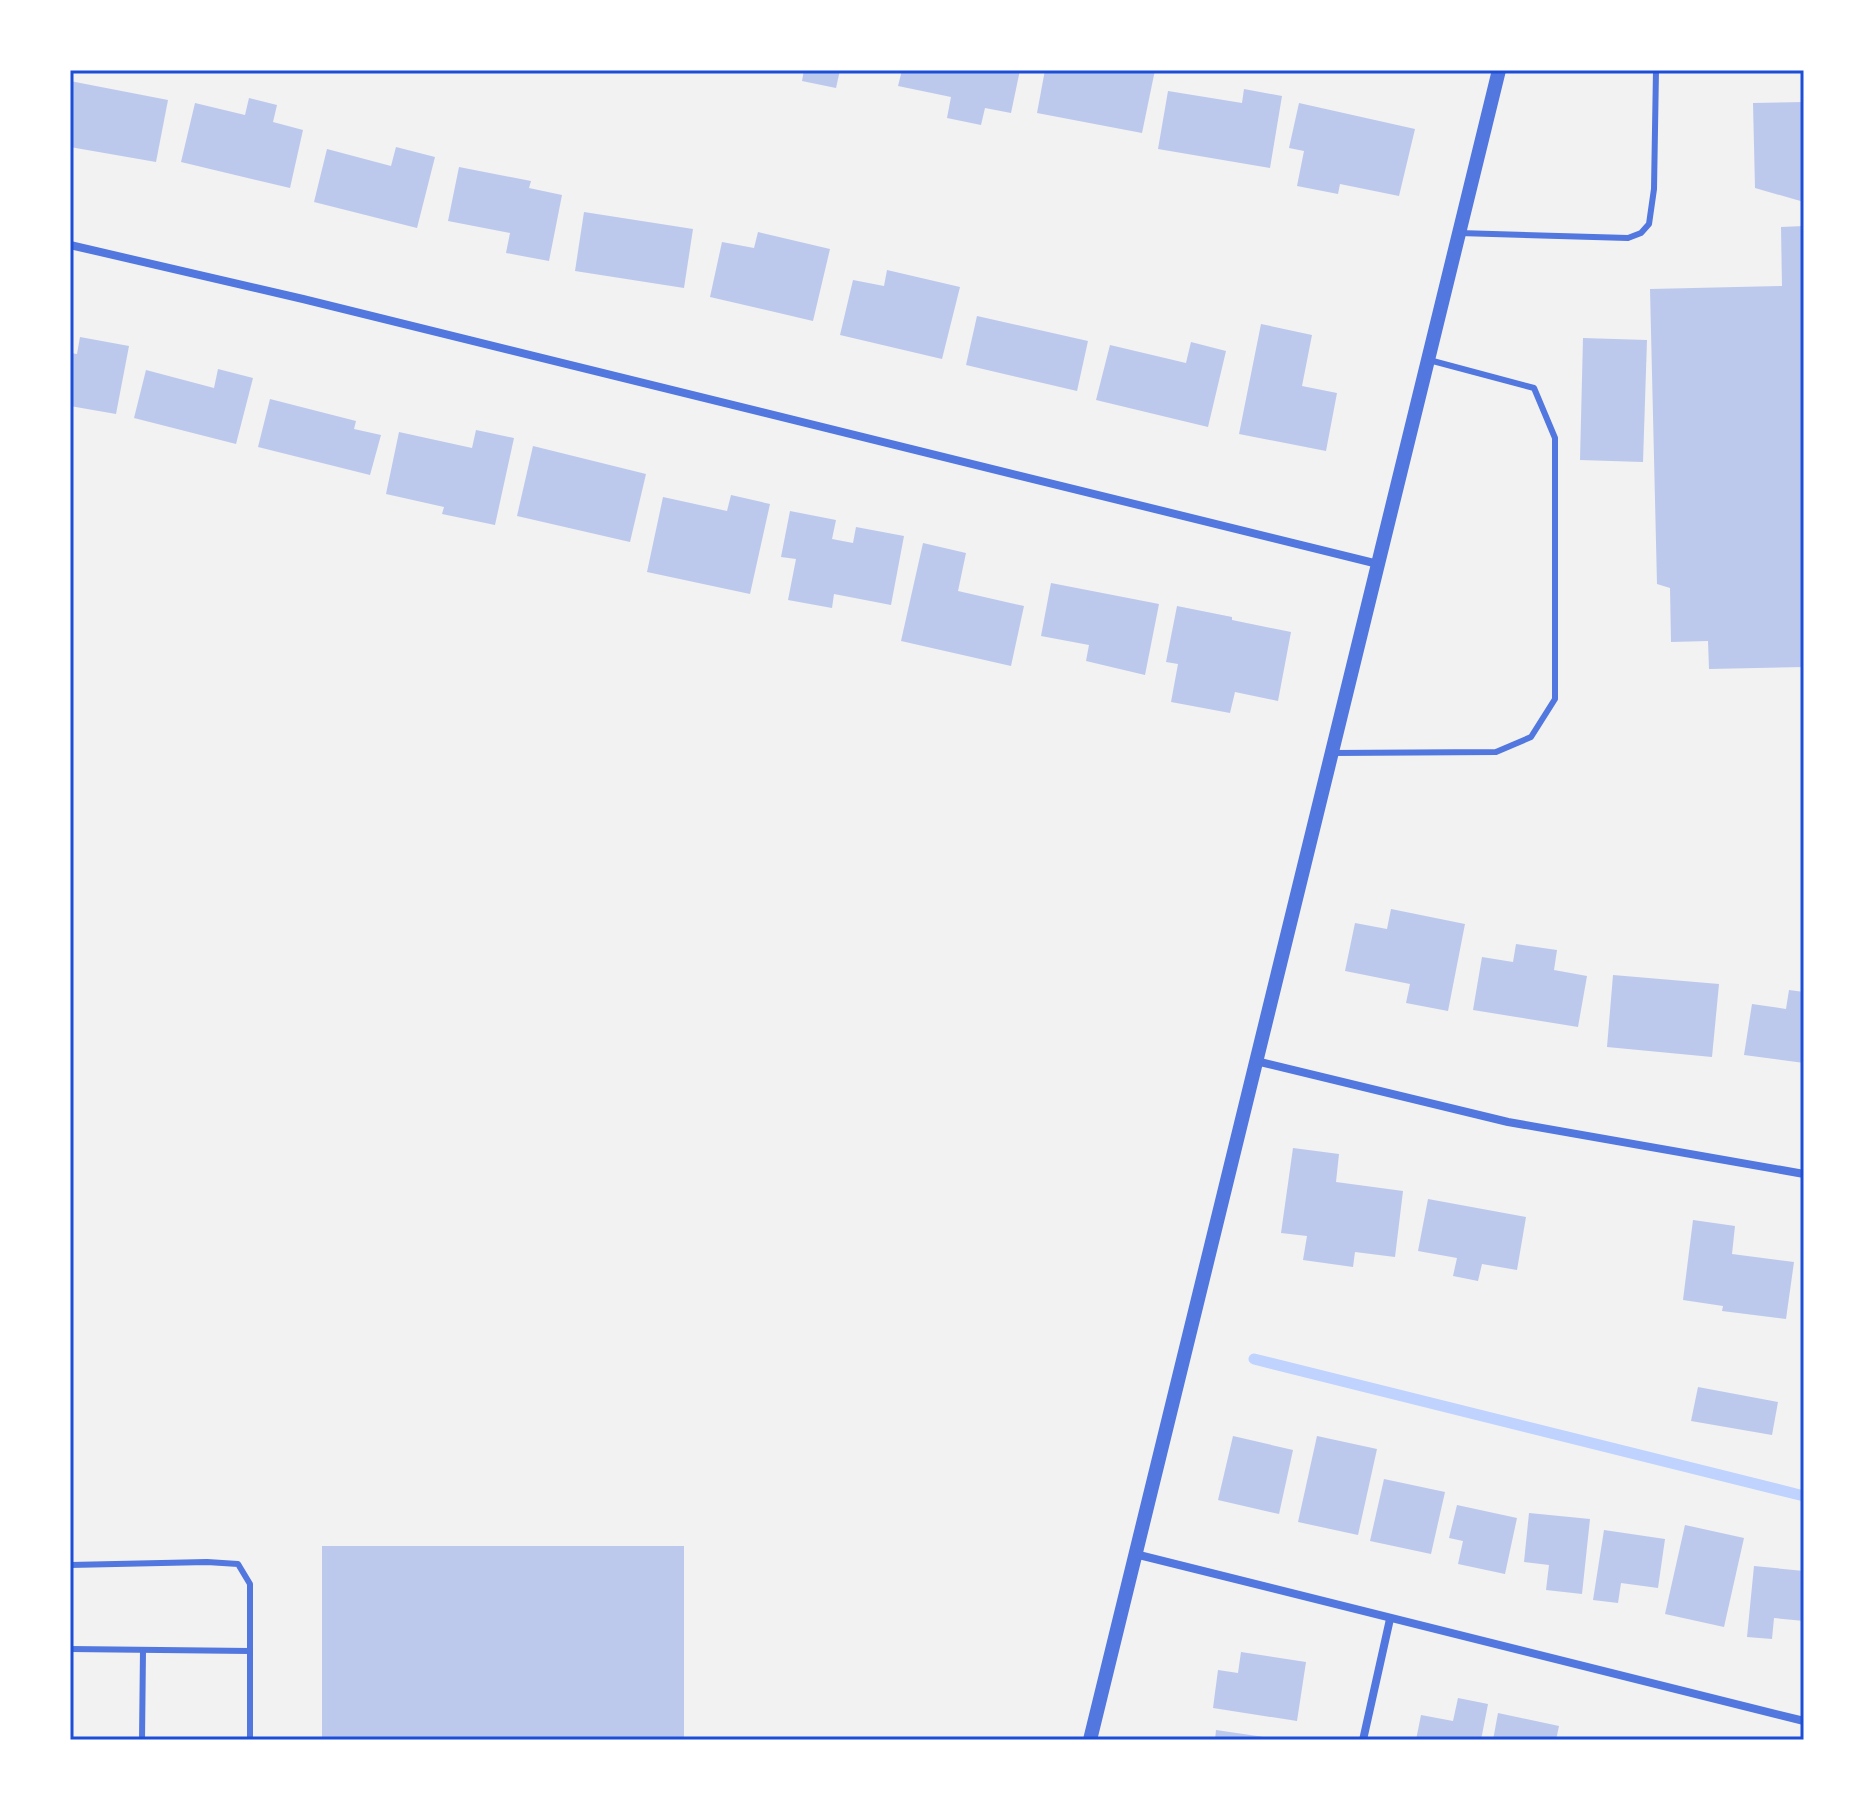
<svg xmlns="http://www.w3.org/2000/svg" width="1874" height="1810" viewBox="0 0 1874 1810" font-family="Manrope,sans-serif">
<rect width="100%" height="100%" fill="#f2f2f2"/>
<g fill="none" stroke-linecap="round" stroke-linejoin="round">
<polyline stroke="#bfd3fe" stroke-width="11" points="1254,1359 1804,1496"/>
</g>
<g fill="#bdc9ec">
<polygon points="804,70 840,70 836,88 802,81"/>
<polygon points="902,70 1020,70 1011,113 985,108 981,125 947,118 951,97 898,86"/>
<polygon points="1045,70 1155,70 1142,133 1037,113"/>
<polygon points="70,81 168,100 156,162 70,147"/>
<polygon points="1244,89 1282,96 1270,168 1158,149 1168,91 1242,103"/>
<polygon points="249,98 277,105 273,122 303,130 290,188 181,162 195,103 245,115"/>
<polygon points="1804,102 1804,202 1755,188 1753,103"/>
<polygon points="1299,103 1415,129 1399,196 1340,184 1338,194 1297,186 1304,151 1289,148"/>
<polygon points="396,147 435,157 417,228 314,202 327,149 391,166"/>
<polygon points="459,167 531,181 529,188 562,195 549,261 506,253 510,233 448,221"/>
<polygon points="584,212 693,229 684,288 575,271"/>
<polygon points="1804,226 1804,667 1709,669 1708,641 1671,642 1670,588 1657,584 1650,289 1782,286 1781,227"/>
<polygon points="758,232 830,249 813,321 710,297 722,242 754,248"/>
<polygon points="887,270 960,287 942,359 840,335 853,280 884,286"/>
<polygon points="977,316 1088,341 1077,391 966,365"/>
<polygon points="1261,324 1312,335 1302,386 1337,393 1326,451 1239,434"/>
<polygon points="80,337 129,346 116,414 70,406 70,353 77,354"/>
<polygon points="1583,338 1647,340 1643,462 1580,460"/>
<polygon points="1191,342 1226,351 1208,427 1096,400 1110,345 1186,363"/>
<polygon points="218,369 253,378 236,444 134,418 146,370 214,388"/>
<polygon points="270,399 356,421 354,429 381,435 370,475 258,447"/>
<polygon points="476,430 514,438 495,525 442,514 444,507 386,494 399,432 472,448"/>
<polygon points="533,446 646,474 630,542 517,516"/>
<polygon points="731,495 770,504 750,594 647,572 663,497 727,511"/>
<polygon points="790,511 836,520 832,539 853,543 856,527 904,536 891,605 834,594 832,608 788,600 796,559 781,557"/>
<polygon points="923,543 966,553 958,591 1024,606 1011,666 901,641"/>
<polygon points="1051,583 1159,604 1145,675 1086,661 1089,645 1041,636"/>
<polygon points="1177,606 1232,617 1232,620 1291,632 1278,701 1235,692 1230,713 1171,702 1178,664 1166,662"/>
<polygon points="1391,909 1465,924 1448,1011 1406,1003 1410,984 1345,971 1355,923 1387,929"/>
<polygon points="1516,944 1557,950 1554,970 1587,976 1578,1027 1473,1010 1482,957 1513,962"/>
<polygon points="1613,975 1719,984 1712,1057 1607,1047"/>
<polygon points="1789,990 1804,992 1804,1063 1744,1055 1752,1004 1786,1009"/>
<polygon points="1293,1148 1339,1154 1336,1182 1403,1191 1395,1257 1355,1252 1353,1267 1303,1260 1307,1236 1281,1233"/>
<polygon points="1428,1199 1526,1217 1517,1270 1482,1264 1478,1281 1453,1276 1457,1258 1418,1251"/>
<polygon points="1693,1220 1735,1226 1732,1254 1794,1262 1786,1319 1722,1311 1723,1306 1683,1300"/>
<polygon points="1698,1387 1778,1402 1772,1435 1691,1421"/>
<polygon points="1233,1436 1293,1450 1279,1514 1218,1500"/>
<polygon points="1317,1436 1377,1449 1358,1535 1298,1522"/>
<polygon points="1384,1479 1445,1492 1431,1554 1370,1541"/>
<polygon points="1457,1505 1517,1518 1505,1574 1458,1564 1463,1541 1449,1538"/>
<polygon points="1529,1513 1590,1519 1582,1594 1546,1590 1549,1565 1524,1562"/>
<polygon points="1685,1525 1744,1538 1724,1627 1665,1614"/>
<polygon points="1604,1530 1665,1539 1658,1588 1621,1583 1618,1603 1593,1600"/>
<rect x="322" y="1546" width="362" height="194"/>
<polygon points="1754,1566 1804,1571 1804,1621 1774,1618 1772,1639 1747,1637"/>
<polygon points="1241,1652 1306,1662 1297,1721 1213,1708 1218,1670 1238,1673"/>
<polygon points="1458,1698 1488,1704 1481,1740 1416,1740 1421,1715 1453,1721"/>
<polygon points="1498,1713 1559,1726 1556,1740 1493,1740"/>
<polygon points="1216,1730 1264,1737 1264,1740 1215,1740"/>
</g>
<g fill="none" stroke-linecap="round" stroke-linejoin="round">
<g stroke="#5277de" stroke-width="6">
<polyline points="1459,233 1628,238 1641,233 1649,224 1654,189 1656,70"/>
<polyline points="1332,753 1496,752 1531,737 1555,699 1555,438 1534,388 1429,360"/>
<polyline points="70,1565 207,1562 238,1564 250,1584 250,1740"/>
<polyline points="70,1649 250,1651"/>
<polyline points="142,1740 143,1650"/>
</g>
<g stroke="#5277de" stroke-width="8">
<polyline points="70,245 303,299 1378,564"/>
<polyline points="1256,1061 1508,1122 1804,1174"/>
<polyline points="1135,1554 1804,1721"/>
<polyline points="1363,1740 1390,1619"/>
</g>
<polyline stroke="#5277de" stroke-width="14" points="1090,1740 1499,70"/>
</g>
<rect width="1874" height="1810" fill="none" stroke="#ffffff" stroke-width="144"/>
<rect x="72" y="72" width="1730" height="1666" fill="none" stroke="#1d4ed8" stroke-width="3"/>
</svg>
